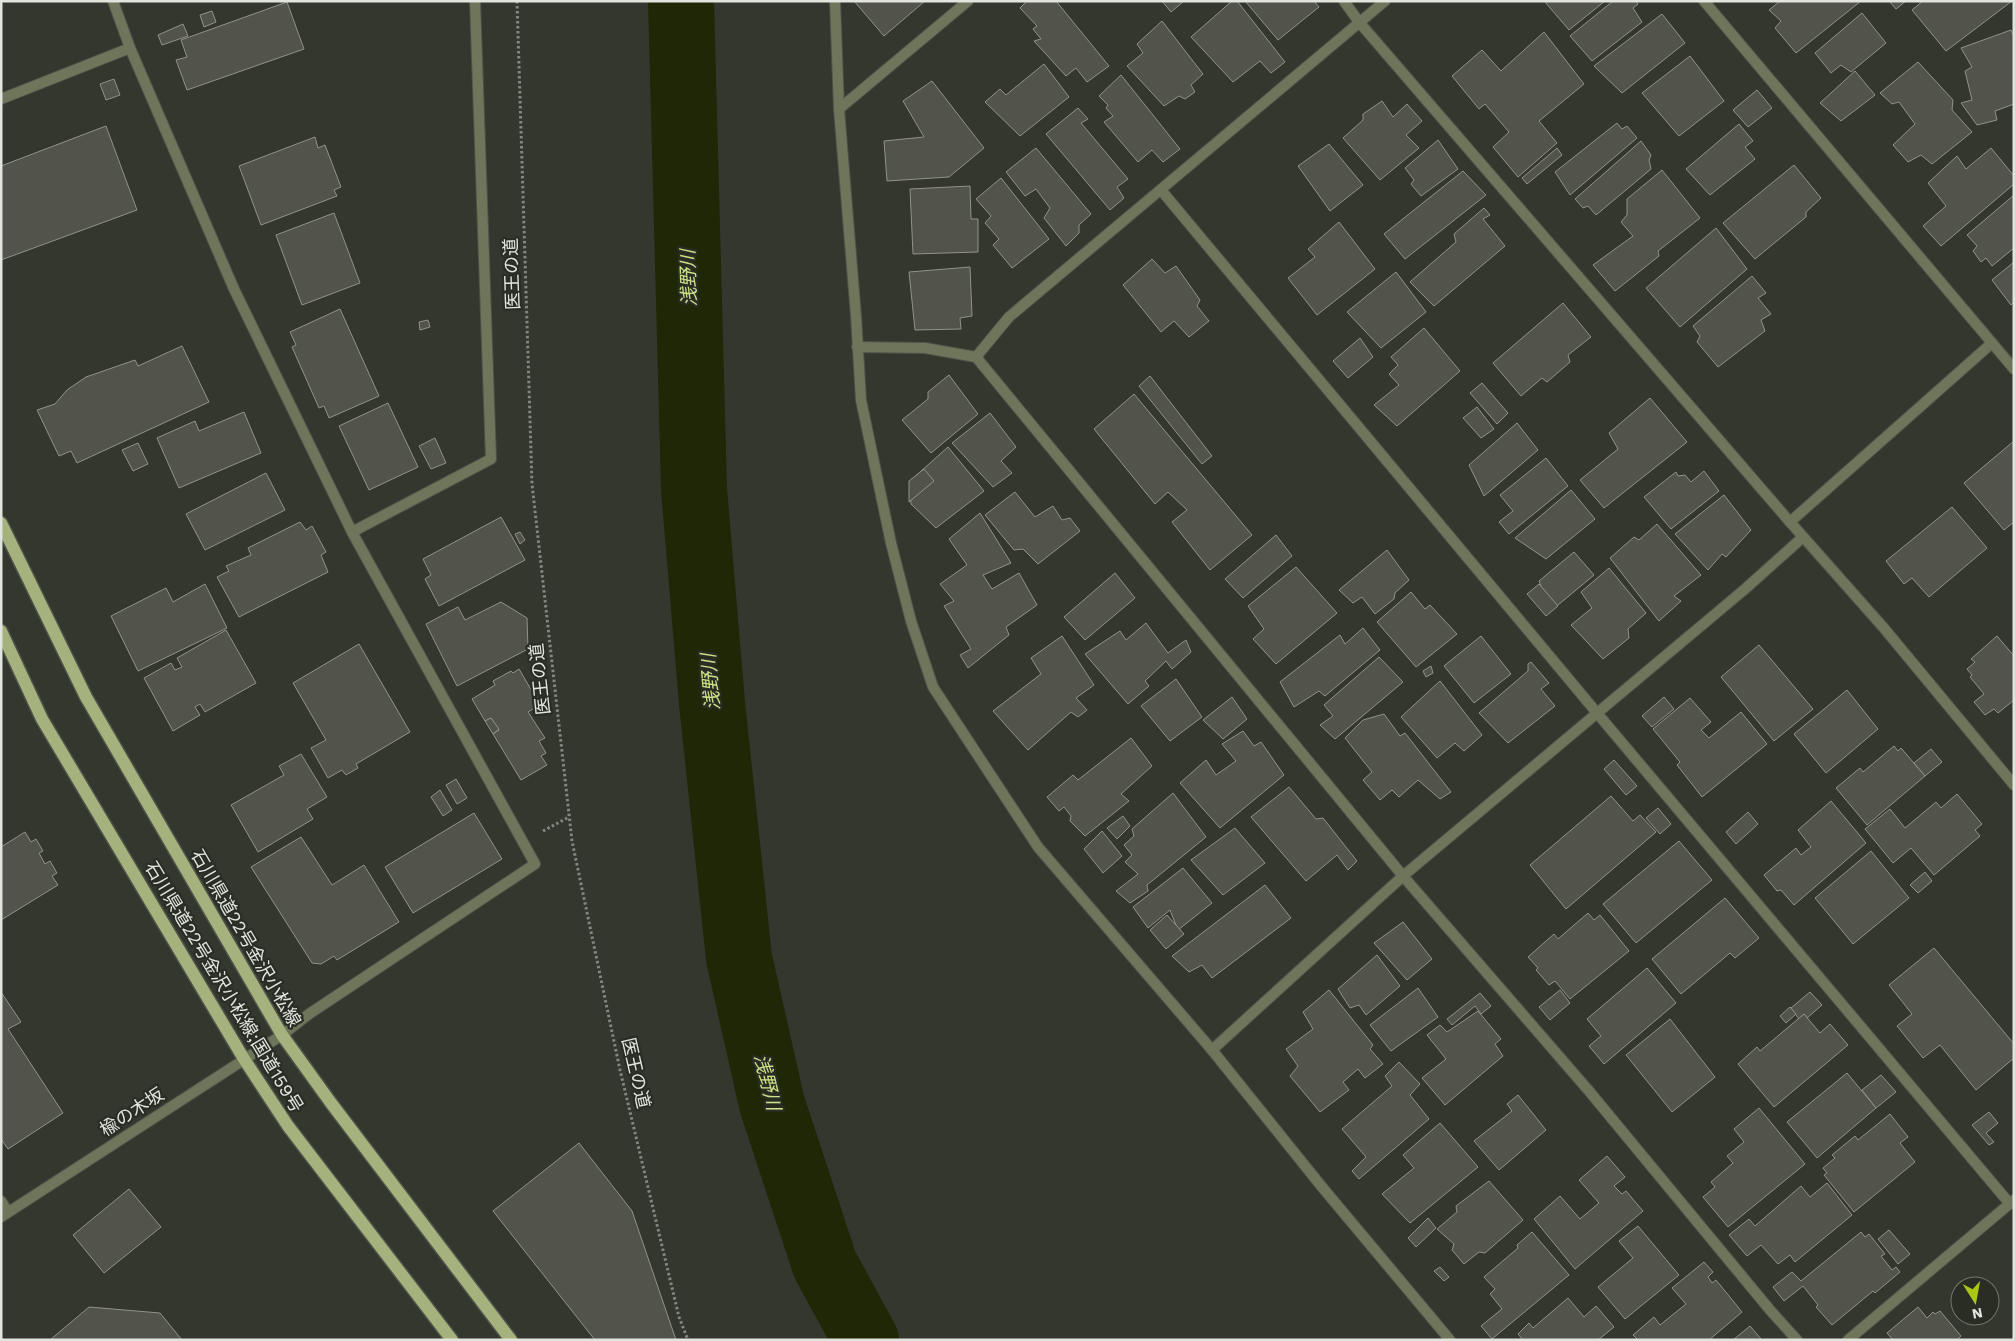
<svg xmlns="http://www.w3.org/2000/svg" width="2015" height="1341" viewBox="0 0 2015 1341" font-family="'Work Sans','Noto Sans JP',sans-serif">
<rect width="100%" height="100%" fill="#34372e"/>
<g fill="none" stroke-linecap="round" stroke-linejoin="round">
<polyline stroke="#202706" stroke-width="66" points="681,1 694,489 712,703 739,958 772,1104 825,1265 866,1340"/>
</g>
<g fill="#52544b" stroke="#919389">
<polygon points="854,1 925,1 884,36"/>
<polygon points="1027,1 1056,1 1109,66 1087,82 1076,68 1066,76 1034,41 1041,39 1033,29 1037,26 1020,8"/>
<polygon points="1162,1 1184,1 1171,12"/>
<polygon points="1232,1 1237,1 1285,62 1271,73 1260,61 1233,82 1191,37"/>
<polygon points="1245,1 1314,1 1319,7 1278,40"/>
<polygon points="1546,1 1605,1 1569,30 1545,2"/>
<polygon points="1613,1 1636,1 1638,4 1633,8 1642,22 1592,61 1570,36"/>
<polygon points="1780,1 1861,1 1796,53 1775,28 1781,21 1769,10"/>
<polygon points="1889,1 1906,1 1896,9"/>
<polygon points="1923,1 2012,1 1946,51 1912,10"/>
<polygon points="287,2 304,49 187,90 176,60 187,57 181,40"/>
<polygon points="212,11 216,22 204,27 200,15"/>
<polygon points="1862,13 1886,43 1851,72 1841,65 1831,73 1815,53"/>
<polygon points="1662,14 1685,43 1622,93 1594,66"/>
<polygon points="1162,21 1203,74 1191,85 1195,92 1185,99 1179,96 1164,106 1127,66 1143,53 1137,44"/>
<polygon points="183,24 188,36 162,45 158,35"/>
<polygon points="2011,30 2014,36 2014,104 1995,111 1997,120 1977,125 1961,103 1972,100 1965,71 1972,67 1961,48"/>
<polygon points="1544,32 1584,84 1539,121 1557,143 1518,177 1493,147 1509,132 1485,104 1479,109 1452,76 1482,50 1501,71"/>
<polygon points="1690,56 1724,101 1679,136 1642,93"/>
<polygon points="1918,62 1953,100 1952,110 1972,132 1932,164 1921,155 1908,162 1893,145 1915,124 1899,102 1892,104 1880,93"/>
<polygon points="1044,64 1069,97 1020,136 985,102 1000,89 1006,95"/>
<polygon points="1855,71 1875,95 1841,121 1820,103"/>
<polygon points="1121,75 1180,149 1163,162 1152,150 1138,162 1104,122 1113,116 1106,108 1108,105 1099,96"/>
<polygon points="114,79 120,95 106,100 100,84"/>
<polygon points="932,81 984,148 949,177 887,181 884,141 924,137 903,101"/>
<polygon points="1757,90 1772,108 1748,127 1733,110"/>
<polygon points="1382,101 1393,117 1407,104 1422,121 1406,135 1419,148 1380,180 1343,138 1363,120 1363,114"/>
<polygon points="1078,108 1088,119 1081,123 1128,179 1117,187 1124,198 1110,210 1046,134"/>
<polygon points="1617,123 1622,129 1627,126 1637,138 1570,195 1555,172"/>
<polygon points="1739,124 1753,141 1745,147 1755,159 1710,195 1686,169"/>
<polygon points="106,126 137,210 1,260 1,166"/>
<polygon points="315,137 318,148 325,145 341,187 334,190 337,196 261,225 239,166"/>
<polygon points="1438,140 1458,169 1421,196 1411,184 1414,180 1405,168"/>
<polygon points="1641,141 1651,155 1649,160 1651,169 1596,215 1588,206 1583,208 1575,199"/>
<polygon points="1329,144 1363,185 1330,211 1298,166"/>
<polygon points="1036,148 1091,214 1079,225 1079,233 1066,246 1044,218 1050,208 1036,189 1025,196 1006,172"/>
<polygon points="1557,148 1562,155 1527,184 1522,178"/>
<polygon points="1991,148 2014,176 2014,184 1941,246 1923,226 1946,206 1928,183 1957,156 1966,169"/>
<polygon points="1794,165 1821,198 1806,212 1806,217 1755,259 1723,223"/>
<polygon points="1662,170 1700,218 1658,251 1659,256 1615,291 1593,265 1633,236 1621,222 1627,215 1627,199"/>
<polygon points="1463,171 1486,195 1405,259 1384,234"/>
<polygon points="1001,178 1049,239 1012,268 993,245 999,239 985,223 991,216 976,199"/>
<polygon points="970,186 971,219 978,219 978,252 913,254 910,189"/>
<polygon points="2014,195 2014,248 1992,266 1986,258 1981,262 1973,251 1977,246 1967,235"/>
<polygon points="1484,208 1490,215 1483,219 1505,246 1434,306 1410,282 1456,242 1454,234"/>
<polygon points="334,213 360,283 302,305 276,235"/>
<polygon points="1339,222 1375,269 1317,315 1288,278 1315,257 1308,249"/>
<polygon points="1716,228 1747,269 1680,327 1646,288"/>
<polygon points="1152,259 1165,273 1176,266 1200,300 1197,306 1209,321 1189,337 1174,321 1161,332 1123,285"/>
<polygon points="2014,262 2014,302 2011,305 1992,280"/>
<polygon points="970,267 972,316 960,318 961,329 915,330 909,272"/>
<polygon points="1396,272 1426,312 1381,348 1347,312"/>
<polygon points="1752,276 1766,293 1758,298 1771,314 1761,320 1765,331 1718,367 1697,342 1700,336 1693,326"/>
<polygon points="1563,303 1591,337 1568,355 1570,362 1547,382 1542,378 1521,396 1493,363"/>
<polygon points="340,309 379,396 329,418 324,406 319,408 292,347 296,345 290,332"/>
<polygon points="428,320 430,327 420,330 419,322"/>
<polygon points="1424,328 1460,371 1397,426 1374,405 1399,385 1389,374 1398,365 1391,357"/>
<polygon points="1360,338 1373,357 1348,378 1333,361"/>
<polygon points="182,346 209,402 77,463 71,451 59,456 37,410 55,404 67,390 86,377 135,360 138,366"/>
<polygon points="949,375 978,414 931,453 902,420 928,399 928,392"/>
<polygon points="1150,376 1212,456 1202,464 1139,386"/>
<polygon points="1482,383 1508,413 1497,424 1470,393"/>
<polygon points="1134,394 1252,535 1210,570 1172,522 1187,510 1168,492 1155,504 1094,429"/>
<polygon points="1650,398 1687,442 1604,508 1580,480 1618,449 1609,433"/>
<polygon points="388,403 418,467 369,490 339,426"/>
<polygon points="1477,407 1494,429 1481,438 1463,418"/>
<polygon points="244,412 261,453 179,488 157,438 195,421 199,431"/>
<polygon points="990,413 1016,447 1001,461 1012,473 993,487 952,443"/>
<polygon points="1517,423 1538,450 1484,496 1469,465"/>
<polygon points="435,438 446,463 431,469 419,446"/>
<polygon points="2014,441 2014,522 2004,530 1964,483"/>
<polygon points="138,443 148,464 133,471 122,450"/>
<polygon points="948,447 984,491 936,528 911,504 910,481"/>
<polygon points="1546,458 1568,486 1509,534 1499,522 1513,511 1500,495"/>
<polygon points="924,469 934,481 909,502 909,481"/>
<polygon points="1704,471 1719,491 1671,529 1644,497 1676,472 1678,476 1685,475 1691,482"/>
<polygon points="266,473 285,510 205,550 186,514"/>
<polygon points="1571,490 1595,519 1546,559 1515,538"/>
<polygon points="1015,492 1035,517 1053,506 1062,520 1070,518 1080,531 1038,564 1023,549 1014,550 985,515"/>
<polygon points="1724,495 1751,530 1726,557 1722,554 1708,570 1675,534"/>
<polygon points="1952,507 1987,548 1929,597 1912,578 1904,584 1886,561"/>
<polygon points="980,513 1011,563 983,575 992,589 1019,573 1037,605 1006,627 1009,635 968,668 960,655 971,649 944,606 954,601 940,584 967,565 949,539"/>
<polygon points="501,517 525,560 439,606 425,579 431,575 423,559"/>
<polygon points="300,522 306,530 312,526 326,552 321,555 328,572 239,617 217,577 229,571 226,566 251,555 248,548"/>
<polygon points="1657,524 1701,575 1674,596 1681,601 1659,621 1610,558 1634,537 1639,540"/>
<polygon points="520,532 525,540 520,544 515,534"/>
<polygon points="1276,535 1292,556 1243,598 1225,579"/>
<polygon points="1387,550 1409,580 1395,593 1394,599 1375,614 1362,597 1353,603 1339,590"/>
<polygon points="1574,552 1594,575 1552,610 1534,591 1541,586 1539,581"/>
<polygon points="1296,567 1337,613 1276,664 1253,639 1264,629 1248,606"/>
<polygon points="1609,568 1646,613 1628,629 1629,638 1603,659 1571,625 1592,608 1581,592"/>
<polygon points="1115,573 1135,598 1085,640 1064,617"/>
<polygon points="205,584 227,628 138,671 111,616 166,588 173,602"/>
<polygon points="1539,584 1558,606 1546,616 1527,594"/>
<polygon points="1411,592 1425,609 1430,605 1457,634 1416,667 1377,622"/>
<polygon points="501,602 527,618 528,649 457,686 426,624 458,607 465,620"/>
<polygon points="1146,623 1168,653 1186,640 1191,652 1172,669 1166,661 1145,681 1149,686 1128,704 1085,654 1120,631 1126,640"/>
<polygon points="1363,628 1380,650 1325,696 1319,691 1294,707 1280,682 1340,635 1345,644"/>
<polygon points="226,630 256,683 205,712 200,704 195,707 200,715 173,731 144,678 171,663 175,670 182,667 177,658"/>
<polygon points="1062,636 1094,685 1076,698 1087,710 1078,717 1071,712 1028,750 993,711 1041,674 1031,658"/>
<polygon points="1481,636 1511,674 1474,703 1444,666"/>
<polygon points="1997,636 2014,656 2014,700 1998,713 1994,709 1985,715 1974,702 1984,694 1970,677 1972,675 1967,669 1975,662 1971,659"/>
<polygon points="359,644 410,732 356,764 358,768 346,775 342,770 328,778 311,748 326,740 293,683"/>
<polygon points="1759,645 1813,709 1774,741 1721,677"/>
<polygon points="1379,657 1403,682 1335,739 1320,725 1333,716 1324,705"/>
<polygon points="1531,662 1549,683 1541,689 1555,706 1508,743 1479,713 1528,671 1528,664"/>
<polygon points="1431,666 1433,673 1426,677 1423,671"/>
<polygon points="519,669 540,705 528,712 545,738 539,741 546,753 541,756 547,765 521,780 493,734 499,730 491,718 485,721 472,699 495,685 493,681 511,671 513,673"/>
<polygon points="1176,679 1202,717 1170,741 1141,706"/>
<polygon points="1440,681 1482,735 1464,751 1455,743 1437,758 1401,717"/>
<polygon points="1847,690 1878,729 1826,773 1794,734"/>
<polygon points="1232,697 1247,719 1223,739 1203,720"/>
<polygon points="1664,697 1674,709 1652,727 1642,716"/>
<polygon points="1690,698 1711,722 1701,730 1709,738 1741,712 1767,744 1702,797 1677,765 1680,762 1653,729"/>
<polygon points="1384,714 1400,736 1405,733 1451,792 1440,799 1418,780 1399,797 1392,790 1380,800 1363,780 1372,772 1345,738 1363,720"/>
<polygon points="491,718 499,729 493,734 485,721"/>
<polygon points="1243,731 1254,746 1261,742 1284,775 1220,828 1180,783 1206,760 1216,775 1236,761 1222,744"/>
<polygon points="1131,738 1152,766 1121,794 1129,801 1085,836 1070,821 1071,816 1064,807 1059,811 1047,797 1073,775 1078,780"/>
<polygon points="1894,746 1898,751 1901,748 1925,776 1867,825 1836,788 1860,768 1863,772"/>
<polygon points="1931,749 1942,762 1925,776 1914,763"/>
<polygon points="301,754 327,797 307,809 313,819 258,852 231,805 284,775 279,766"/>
<polygon points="1614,760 1637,786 1626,795 1604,769"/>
<polygon points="456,779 467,798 457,804 446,785"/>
<polygon points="1289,787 1316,819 1323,818 1357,861 1348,870 1337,855 1306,881 1251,817"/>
<polygon points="440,790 452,810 443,816 431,797"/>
<polygon points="1173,793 1206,837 1147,885 1148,891 1130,903 1116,891 1138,874 1125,862 1132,855 1124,845 1134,836 1132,829"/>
<polygon points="1957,794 1982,824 1975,830 1980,836 1934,875 1911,848 1893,863 1865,829 1890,809 1905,828 1936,802 1941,808"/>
<polygon points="1611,796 1633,821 1640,815 1656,832 1566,909 1530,865"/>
<polygon points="1831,801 1866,843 1794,905 1781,890 1777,891 1764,875 1796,848 1801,855 1811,847 1798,830"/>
<polygon points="1658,808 1671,824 1660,834 1646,818"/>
<polygon points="1748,812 1758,824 1736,844 1726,832"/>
<polygon points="474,813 502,859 413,913 385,867"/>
<polygon points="1123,816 1130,826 1117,839 1107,828"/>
<polygon points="1235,828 1265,863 1223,895 1191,860"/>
<polygon points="1102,831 1122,856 1103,873 1084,849"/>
<polygon points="25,832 31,842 36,839 43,851 39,853 45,864 50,861 57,873 52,876 58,885 1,920 1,847"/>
<polygon points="301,837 332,885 364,865 399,922 337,960 334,956 321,964 312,963 251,867"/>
<polygon points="1679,841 1712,880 1636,943 1603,904"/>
<polygon points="1871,851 1909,898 1853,944 1815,898"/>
<polygon points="1183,868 1212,903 1178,930 1170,910 1148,928 1133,907"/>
<polygon points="1925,872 1932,881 1918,893 1910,885"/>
<polygon points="1265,885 1291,918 1212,978 1202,965 1189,972 1172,956"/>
<polygon points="1725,898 1759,938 1735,958 1730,953 1681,994 1652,959"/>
<polygon points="1588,913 1594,920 1600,915 1629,951 1570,999 1555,981 1549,985 1536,970 1538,968 1528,957 1554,934 1558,939"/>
<polygon points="1167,915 1184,934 1166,949 1150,930"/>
<polygon points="1403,922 1432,959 1407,980 1374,943"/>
<polygon points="1934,948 2014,1044 2014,1058 1976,1090 1940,1045 1923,1058 1897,1026 1912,1014 1889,985"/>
<polygon points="1377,955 1400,986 1366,1015 1359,1005 1350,1008 1338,989"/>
<polygon points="1647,968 1676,1003 1604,1064 1589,1046 1601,1036 1587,1019"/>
<polygon points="1418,988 1438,1017 1391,1051 1370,1025"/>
<polygon points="1329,990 1373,1045 1370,1049 1383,1064 1365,1078 1358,1069 1343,1082 1349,1090 1320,1112 1290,1076 1298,1066 1286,1049 1313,1029 1303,1012"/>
<polygon points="1560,990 1570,1003 1550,1020 1539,1007"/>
<polygon points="1,992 21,1022 8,1029 63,1113 8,1149 1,1139"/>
<polygon points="1810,992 1822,1005 1807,1018 1804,1014 1799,1019 1791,1008"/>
<polygon points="1480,993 1491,1006 1481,1014 1475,1006 1452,1025 1447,1019"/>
<polygon points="1790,1007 1796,1014 1786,1023 1780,1016"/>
<polygon points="1478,1011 1501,1039 1495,1044 1503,1056 1445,1105 1422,1078 1446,1059 1427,1035 1440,1025 1447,1032"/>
<polygon points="1804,1014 1820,1033 1830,1024 1848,1045 1774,1107 1738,1064 1757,1047 1760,1051"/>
<polygon points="1670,1019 1715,1077 1672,1112 1626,1055"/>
<polygon points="1399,1062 1420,1084 1410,1095 1429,1119 1359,1179 1352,1171 1366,1157 1342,1129 1392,1086 1385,1076"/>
<polygon points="1847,1073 1876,1108 1817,1158 1787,1122"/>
<polygon points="1881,1075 1896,1092 1876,1108 1862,1090"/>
<polygon points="1518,1095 1546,1130 1499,1170 1474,1141 1512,1111 1507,1104"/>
<polygon points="1759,1108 1805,1164 1728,1227 1703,1197 1715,1187 1711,1182 1733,1163 1727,1156 1744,1142 1734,1129"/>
<polygon points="1989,1112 1998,1123 1986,1133 1994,1142 1989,1145 1972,1125"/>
<polygon points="1890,1114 1908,1137 1900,1143 1915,1162 1854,1212 1824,1175 1827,1173 1823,1168 1835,1158 1832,1155 1855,1136 1858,1140"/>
<polygon points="1440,1123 1478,1167 1410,1223 1382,1194 1414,1168 1403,1155"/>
<polygon points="579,1143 632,1211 676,1340 595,1340 493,1211"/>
<polygon points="1607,1156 1625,1177 1614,1186 1622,1194 1626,1191 1643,1211 1575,1269 1534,1219 1560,1196 1580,1219 1599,1203 1579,1180"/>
<polygon points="1489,1181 1523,1220 1485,1253 1479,1252 1464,1264 1452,1250 1454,1244 1437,1229 1457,1212 1456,1206"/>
<polygon points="1827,1183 1852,1215 1795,1262 1790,1255 1778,1264 1761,1245 1747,1256 1729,1235 1749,1219 1755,1226 1801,1186 1810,1197"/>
<polygon points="129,1189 161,1227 104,1273 73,1235"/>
<polygon points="1428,1218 1436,1228 1416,1247 1408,1238"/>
<polygon points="1638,1226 1679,1275 1625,1319 1598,1287 1633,1258 1619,1241"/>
<polygon points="1889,1230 1910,1254 1898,1264 1878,1239"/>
<polygon points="1532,1232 1569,1275 1492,1339 1481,1326 1502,1309 1490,1294 1495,1289 1484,1277 1518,1248 1517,1245"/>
<polygon points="1861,1232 1865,1237 1869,1234 1885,1254 1881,1256 1892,1270 1896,1267 1900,1272 1875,1293 1873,1291 1832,1325 1816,1307 1818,1305 1803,1286 1784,1301 1773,1287 1792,1272 1801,1281"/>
<polygon points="1704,1262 1713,1272 1708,1277 1712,1283 1716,1280 1742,1312 1709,1340 1638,1340 1633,1335 1654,1317 1660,1325 1686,1304 1672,1288"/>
<polygon points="1440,1267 1449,1277 1444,1281 1434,1271"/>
<polygon points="1568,1298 1584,1317 1596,1306 1614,1327 1598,1340 1523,1340 1518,1334 1529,1323 1533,1328"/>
<polygon points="89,1307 160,1313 182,1340 50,1340"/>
<polygon points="1918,1307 1927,1318 1933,1312 1935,1314 1940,1311 1961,1336 1957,1340 1893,1340 1887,1333"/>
<polygon points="1750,1326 1762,1340 1733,1340"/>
</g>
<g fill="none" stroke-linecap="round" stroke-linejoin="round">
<defs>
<g id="street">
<polyline points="835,1 839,109 856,316 861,400 891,543 911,621 933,687 1038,847 1212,1050 1322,1187 1450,1340"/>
<polyline points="1344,1 1359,22 1790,522 1883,627 2014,785"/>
<polyline points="1704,1 2014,369"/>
<polyline points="1,99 130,48"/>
<polyline points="839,109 968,1"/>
<polyline points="1161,190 1597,713 2010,1204"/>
<polyline points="857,347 925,348 976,357 1403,876 1589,1091 1770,1310 1797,1340"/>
<polyline points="976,357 1009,317 1385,1"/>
<polyline points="1790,522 1992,343"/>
<polyline points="352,532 491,459 475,1"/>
<polyline points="1212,1050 1403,876 1745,589 1803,537"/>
<polyline points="1,1201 8,1212"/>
<polyline points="1,1217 282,1035 309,1014 535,864 352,532 234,289 130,48 113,1"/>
<polyline points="1848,1340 2014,1200"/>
</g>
<g id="primary">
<polyline points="1,523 86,697 282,1035 331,1103 511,1340"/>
<polyline points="1,631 42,719 244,1059 288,1126 452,1340"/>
</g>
</defs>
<use href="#street" stroke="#50534a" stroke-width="12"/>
<use href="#primary" stroke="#50534a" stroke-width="15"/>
<g stroke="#84867f" stroke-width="3" stroke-dasharray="2.5 2.5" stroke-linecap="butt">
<polyline points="517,1 532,484 572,841 620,1070 679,1317 688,1340"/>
<polyline points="543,831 569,817"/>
</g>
<use href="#street" stroke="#6e755b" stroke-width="10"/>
<use href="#primary" stroke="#a5b27d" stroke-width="12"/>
</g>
<g text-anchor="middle" stroke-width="4.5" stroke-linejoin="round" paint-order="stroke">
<g font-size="18" fill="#e2e4de" stroke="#2a2d24">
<text transform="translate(512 274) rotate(-92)" y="6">医王の道</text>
<text transform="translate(540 679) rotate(-96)" y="6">医王の道</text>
<text transform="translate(246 938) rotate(60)" y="6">石川県道22号金沢小松線</text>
<text transform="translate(224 987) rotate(59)" y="6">石川県道22号金沢小松線;国道159号</text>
<text transform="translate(636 1073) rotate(77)" y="6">医王の道</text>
<text transform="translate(132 1112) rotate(-33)" y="6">楡の木坂</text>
</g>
<g font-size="19" font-style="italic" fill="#cce187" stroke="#2a2d24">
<text transform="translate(688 278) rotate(-92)" y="7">浅野川</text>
<text transform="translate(710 682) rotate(-95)" y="7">浅野川</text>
<text transform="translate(768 1082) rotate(76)" y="7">浅野川</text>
</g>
</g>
<rect width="2015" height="1341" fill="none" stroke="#e2e4de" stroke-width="5"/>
<g transform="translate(1975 1301) rotate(169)"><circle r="24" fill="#2a2d24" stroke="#74766e"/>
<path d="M0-4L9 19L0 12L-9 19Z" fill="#abc616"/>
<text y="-8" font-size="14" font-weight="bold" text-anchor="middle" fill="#e2e4de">N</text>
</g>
</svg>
